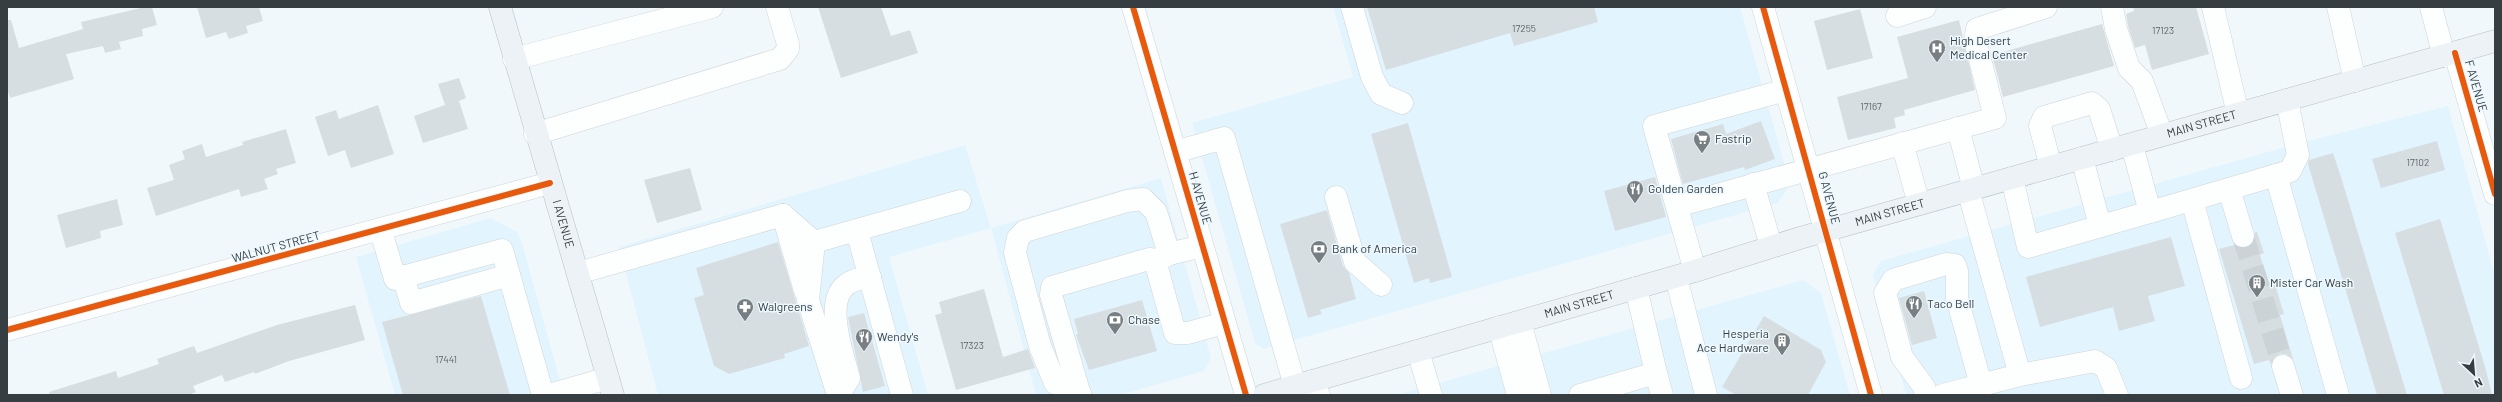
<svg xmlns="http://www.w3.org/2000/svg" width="2502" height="402" viewBox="0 0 2502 402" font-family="Barlow,sans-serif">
<rect width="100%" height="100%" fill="#f1f8fb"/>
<g fill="#e2f4fd">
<polygon points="1333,7 1740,7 1790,184 1778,203 1263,349 1255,343 1192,123 1353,77"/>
<polygon points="2448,106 2495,276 2495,395 1906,395 1873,275 1881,261 2296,144"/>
<polygon points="965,145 991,228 1161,178 1211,358 1204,371 1120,395 1036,395 991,228 889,257 928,395 658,395 619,247"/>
<polygon points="491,218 517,232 522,243 564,395 395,395 356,257"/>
<polygon points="1803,280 1821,293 1850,395 1396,395"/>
</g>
<g fill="#d7dee2">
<polygon points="145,7 152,7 157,25 142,29 143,36 119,42 121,49 105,53 103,46 66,54 74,79 10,98 7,88 7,20 11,20 19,48 83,29 81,22"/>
<polygon points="197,7 259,7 263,21 246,26 248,33 229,39 226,32 206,38"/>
<polygon points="818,7 881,7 891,36 910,30 918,53 841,78"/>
<polygon points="1367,7 1594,7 1598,22 1514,46 1510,33 1386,70"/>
<polygon points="2133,7 2196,7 2209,54 2152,70 2145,45 2135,48 2128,26 2126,14 2134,11"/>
<polygon points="1860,9 1873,58 1827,70 1814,21"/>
<polygon points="1959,20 1975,90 1904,110 1905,115 1894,118 1896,128 1848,140 1837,97 1908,78 1897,37"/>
<polygon points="2102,24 2114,66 2003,97 1992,55"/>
<polygon points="459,78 466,98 459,101 468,129 423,143 414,116 445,105 438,84"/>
<polygon points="378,105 394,154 351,168 345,150 328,156 315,117 336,110 339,119"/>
<polygon points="1761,121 1775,159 1745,170 1744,167 1683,184 1671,139 1723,124 1726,134"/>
<polygon points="1408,123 1452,277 1430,283 1429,278 1414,283 1371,134"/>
<polygon points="286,129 296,163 276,169 278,174 264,179 268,189 241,197 239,189 156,216 147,188 174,180 169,165 185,159 182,151 202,144 206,157 243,145 242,142"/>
<polygon points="2437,141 2445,170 2381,188 2372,159"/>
<polygon points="2333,153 2341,177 2407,395 2377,395 2308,164 2309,160"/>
<polygon points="690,168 702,210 657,223 644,180"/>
<polygon points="1655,177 1666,217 1615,231 1604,191"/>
<polygon points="117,199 123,225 100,231 101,238 66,248 57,215"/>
<polygon points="1327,210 1343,266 1349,273 1356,299 1320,310 1322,314 1308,318 1280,224"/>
<polygon points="2440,219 2486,370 2492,395 2444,395 2395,233"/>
<polygon points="2255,232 2257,232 2264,253 2260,255 2268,282 2274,281 2284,314 2280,315 2293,359 2286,354 2280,354 2274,358 2271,365 2269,360 2254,364 2219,249 2234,245 2240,248 2247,248 2255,239"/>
<polygon points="2171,237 2185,286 2148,296 2155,321 2119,331 2113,307 2040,327 2026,277"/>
<polygon points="778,242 809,346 784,354 785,358 729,374 714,366 694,298 704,295 696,268"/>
<polygon points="984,289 1003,357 1028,349 1035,368 956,390 935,315 942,313 939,302"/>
<polygon points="1924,291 1937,338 1912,345 1899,298"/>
<polygon points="481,296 510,395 403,395 382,322"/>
<polygon points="1142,300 1157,351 1089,370 1076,335 1078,334 1074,319"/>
<polygon points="355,305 365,340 289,361 255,374 254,372 225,382 222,375 193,386 196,392 188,395 50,395 49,392 116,371 118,378 159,364 157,359 194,346 197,353 277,325"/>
<polygon points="864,313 885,386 863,392 848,317"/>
<polygon points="1764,316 1821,350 1826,362 1808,395 1736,395 1722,387"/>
</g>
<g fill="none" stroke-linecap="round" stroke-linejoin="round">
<polyline stroke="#ccd3d6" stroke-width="22" stroke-dasharray="22 11" stroke-linecap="butt" points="2243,236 2283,366"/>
<defs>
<g id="minor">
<polyline points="1133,7 1246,395"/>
<polyline points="1352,7 1372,77 1381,94 1402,103"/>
<polyline points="1763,7 1871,395"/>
<polyline points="2112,7 2116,29 2129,68 2142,81 2162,135"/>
<polyline points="2213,7 2238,114"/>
<polyline points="2338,7 2355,81"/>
<polyline points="2431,7 2444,56"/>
<polyline points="1897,16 1925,7"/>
<polyline points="2455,53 2495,194"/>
<polyline points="514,59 712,7"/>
<polyline points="1958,128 1974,189"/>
<polyline points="535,134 780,59 788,49 788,44 777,7"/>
<polyline points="1902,143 1919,204"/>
<polyline points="2132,145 2150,212 2290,171 2298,155 2287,100"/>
<polyline points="1175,152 1224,138 1295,386"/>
<polyline points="2082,158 2100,226"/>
<polyline points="2051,167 2040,126 2044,117 2092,103 2099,109 2112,150"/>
<polyline points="2276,175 2338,395"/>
<polyline points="2012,178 2028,247 2150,212"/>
<polyline points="1753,184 1771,246"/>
<polyline points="2229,189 2243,236"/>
<polyline points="1336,197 1355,262 1381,285"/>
<polyline points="2192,200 2241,378"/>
<polyline points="1677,206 1995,118 1975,40 1977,29 2046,7"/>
<polyline points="783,215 814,242 808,300 838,395"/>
<polyline points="783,215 805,291"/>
<polyline points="381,231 395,279 502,250 543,395"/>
<polyline points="857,231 902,395"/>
<polyline points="814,242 960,201"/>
<polyline points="1202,246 1169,254 1158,260 1157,268 1175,333 1188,333 1224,323"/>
<polyline points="1695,271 1654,126 1786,90"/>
<polyline points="578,273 783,215"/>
<polyline points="403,276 411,303 509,275"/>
<polyline points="1676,277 1706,395"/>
<polyline points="1520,322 1540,395"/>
<polyline points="1499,327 1518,395"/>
<polyline points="7,330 550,183"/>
<polyline points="1418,351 1431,395"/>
<polyline points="2283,366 2292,395"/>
<polyline points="1656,373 1662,395"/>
<polyline points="2020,375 2095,361 2106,368 2117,395"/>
<polyline points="1312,381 1319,395"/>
<polyline points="1080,393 1055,383 1040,346 1015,253 1018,238 1025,231 1127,201 1143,199 1156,212 1169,254"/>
<polyline points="549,395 608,378"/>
<path d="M839,395l10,-17c-6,-23 -27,-80 0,-95 6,-4 14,-5 21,-6"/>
<polyline points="1080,395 1051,295 1052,287 1149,259 1158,260"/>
<polyline points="1580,395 1656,373 1636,288"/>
<polyline points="1926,395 1924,387 1902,357 1885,293 1893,280 1946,264 1955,265 1957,271 1957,298 1981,385 2020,375 1968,190"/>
<polyline points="1943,395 1981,385"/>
</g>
<g id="major">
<path id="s1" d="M500,7l113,388"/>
<path id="s2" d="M1264,395l431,-124 105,-33 695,-197"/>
</g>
</defs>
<use href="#minor" stroke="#ced5d8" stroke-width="23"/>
<use href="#major" stroke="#b5c2c8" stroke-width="23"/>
<use href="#minor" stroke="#fdfefe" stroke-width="22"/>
<use href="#major" stroke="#ecf2f5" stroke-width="22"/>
<defs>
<g id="cycleway">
<polyline points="1133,7 1246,395"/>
<polyline points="1763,7 1871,395"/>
<polyline points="2455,53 2495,194"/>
<polyline points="7,330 550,183"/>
</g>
</defs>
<use href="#cycleway" stroke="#edf9ff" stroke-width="8"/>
<use href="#cycleway" stroke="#e8590c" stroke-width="6"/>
</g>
<defs>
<symbol id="hospital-pin" viewBox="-11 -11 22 30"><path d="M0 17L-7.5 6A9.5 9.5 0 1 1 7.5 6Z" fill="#777f83" stroke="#edf9ff"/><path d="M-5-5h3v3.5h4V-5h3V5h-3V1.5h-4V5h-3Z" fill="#fff"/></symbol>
<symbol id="supermarket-pin" viewBox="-11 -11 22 30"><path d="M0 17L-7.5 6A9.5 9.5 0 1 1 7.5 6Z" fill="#777f83" stroke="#edf9ff"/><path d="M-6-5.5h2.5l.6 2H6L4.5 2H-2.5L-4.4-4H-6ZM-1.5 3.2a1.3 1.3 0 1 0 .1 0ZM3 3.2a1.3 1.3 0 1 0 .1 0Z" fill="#fff"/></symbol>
<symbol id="restaurant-pin" viewBox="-11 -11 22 30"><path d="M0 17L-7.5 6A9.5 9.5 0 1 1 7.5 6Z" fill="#777f83" stroke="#edf9ff"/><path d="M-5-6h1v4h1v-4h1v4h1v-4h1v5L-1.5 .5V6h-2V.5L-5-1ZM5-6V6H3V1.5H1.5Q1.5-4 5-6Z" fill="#fff"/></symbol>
<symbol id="bank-pin" viewBox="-11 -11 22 30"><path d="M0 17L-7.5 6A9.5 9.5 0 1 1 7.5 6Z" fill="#777f83" stroke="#edf9ff"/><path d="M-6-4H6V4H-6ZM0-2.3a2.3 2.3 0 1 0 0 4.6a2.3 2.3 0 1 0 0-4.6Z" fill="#fff"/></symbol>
<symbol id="building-pin" viewBox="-11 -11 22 30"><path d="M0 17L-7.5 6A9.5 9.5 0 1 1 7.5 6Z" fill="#777f83" stroke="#edf9ff"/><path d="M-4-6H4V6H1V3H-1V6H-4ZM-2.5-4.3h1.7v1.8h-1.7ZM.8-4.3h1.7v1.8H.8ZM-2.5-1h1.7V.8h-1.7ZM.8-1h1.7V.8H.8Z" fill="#fff"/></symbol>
<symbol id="pharmacy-pin" viewBox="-11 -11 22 30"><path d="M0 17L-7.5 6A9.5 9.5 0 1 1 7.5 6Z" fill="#777f83" stroke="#edf9ff"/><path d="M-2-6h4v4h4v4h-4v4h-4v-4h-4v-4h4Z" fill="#fff"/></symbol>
</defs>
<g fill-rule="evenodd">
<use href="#hospital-pin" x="1927" y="38" width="20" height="27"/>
<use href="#supermarket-pin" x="1692" y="129" width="20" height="27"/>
<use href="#restaurant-pin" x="1625" y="179" width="20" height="27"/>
<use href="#bank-pin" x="1309" y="239" width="20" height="27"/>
<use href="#building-pin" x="2247" y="273" width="20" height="27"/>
<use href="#restaurant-pin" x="1904" y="294" width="20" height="27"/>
<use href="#pharmacy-pin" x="735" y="297" width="20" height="27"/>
<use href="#bank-pin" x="1105" y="310" width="20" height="27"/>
<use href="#restaurant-pin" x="854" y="327" width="20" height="27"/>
<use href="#building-pin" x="1772" y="331" width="20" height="27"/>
</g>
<g text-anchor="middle" stroke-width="3" stroke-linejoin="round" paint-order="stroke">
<g font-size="10" fill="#5e666a">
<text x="1524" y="32">17255</text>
<text x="2163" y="34">17123</text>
<text x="1871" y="110">17167</text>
<text x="2418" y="166">17102</text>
<text x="972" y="349">17323</text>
<text x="446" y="363">17441</text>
</g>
<g font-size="12" fill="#363e42" stroke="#edf9ff" text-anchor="start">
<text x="1950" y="45">High Desert<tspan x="1950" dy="14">Medical Center</tspan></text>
<text x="1715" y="143">Fastrip</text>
<text x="1648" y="193">Golden Garden</text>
<text x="1332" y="253">Bank of America</text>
<text x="2270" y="287">Mister Car Wash</text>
<text x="1927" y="308">Taco Bell</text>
<text x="758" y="311">Walgreens</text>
<text x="1128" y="324">Chase</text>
<text x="1769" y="338" text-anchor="end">Hesperia<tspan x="1769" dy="14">Ace Hardware</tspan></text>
<text x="877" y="341">Wendy's</text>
</g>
<g font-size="12" fill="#363e42" stroke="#edf9ff">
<text transform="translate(2476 86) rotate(74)" y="4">F AVENUE</text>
<text dy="4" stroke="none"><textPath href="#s2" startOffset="976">MAIN STREET</textPath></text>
<text transform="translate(1200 198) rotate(74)" y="4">H AVENUE</text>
<text transform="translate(1829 198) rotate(75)" y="4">G AVENUE</text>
<text dy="4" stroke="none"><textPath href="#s2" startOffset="652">MAIN STREET</textPath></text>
<text dy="4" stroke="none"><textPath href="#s1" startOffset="226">I AVENUE</textPath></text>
<text transform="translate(276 247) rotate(-15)" y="4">WALNUT STREET</text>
<text dy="4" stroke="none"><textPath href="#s2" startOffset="328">MAIN STREET</textPath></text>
</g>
</g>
<rect width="2502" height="402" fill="none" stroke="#363e42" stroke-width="16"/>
<g transform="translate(2474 374) rotate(154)" stroke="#edf9ff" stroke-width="3" paint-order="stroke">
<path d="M0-3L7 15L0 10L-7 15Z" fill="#363e42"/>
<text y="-6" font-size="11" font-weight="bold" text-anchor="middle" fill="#363e42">N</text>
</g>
</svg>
